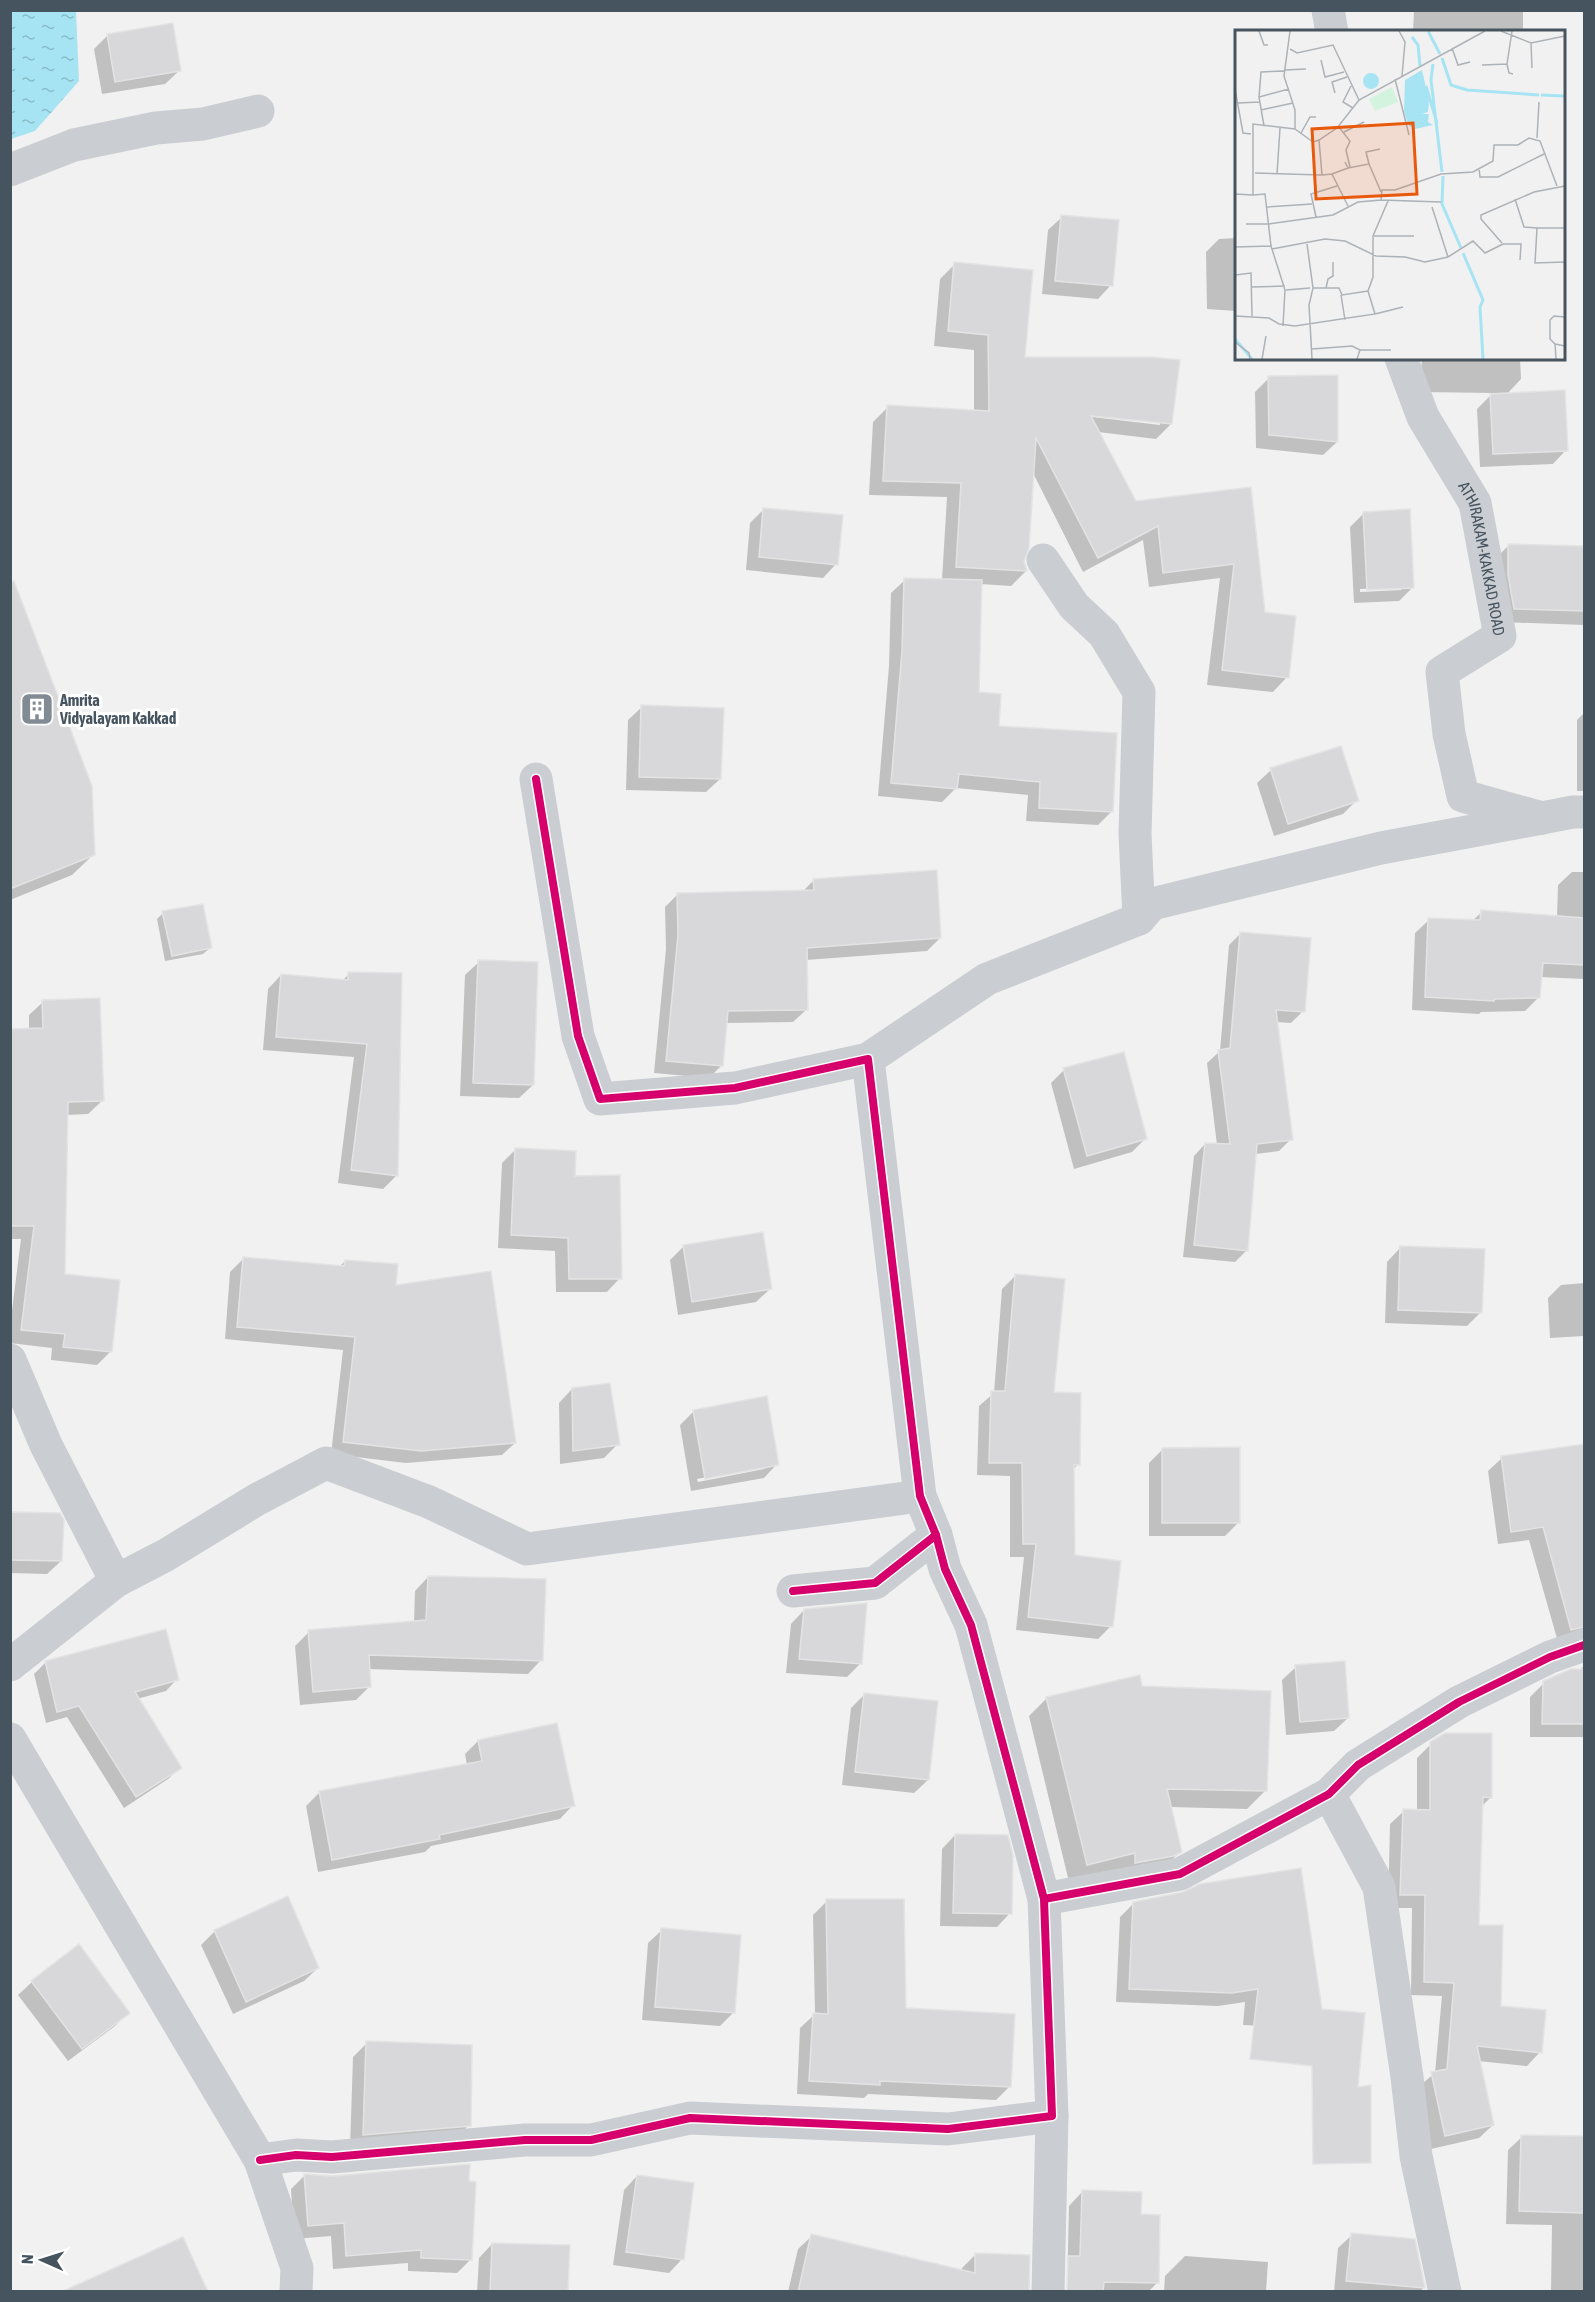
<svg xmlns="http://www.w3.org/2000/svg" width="1595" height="2302" viewBox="0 0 1595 2302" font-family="'Asap Condensed',sans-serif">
<defs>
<pattern id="water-ripples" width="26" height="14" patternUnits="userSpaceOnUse" patternTransform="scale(1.5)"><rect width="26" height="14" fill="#a6e4f3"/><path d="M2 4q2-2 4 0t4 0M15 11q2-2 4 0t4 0" fill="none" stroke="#89bbc8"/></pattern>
</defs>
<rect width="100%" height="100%" fill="#f2f1f1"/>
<polygon fill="url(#water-ripples)" points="10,11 76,11 79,81 35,131 11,139"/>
<g fill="#0003" fill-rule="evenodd">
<polygon points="1414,10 1523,10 1523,32 1413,32"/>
<polygon points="108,35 179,71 165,84 102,94 94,49"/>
<polygon points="1062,217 1111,285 1098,299 1042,294 1048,230"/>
<polygon points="1236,238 1236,311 1207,309 1206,252 1219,239"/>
<path d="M955,264l68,94 148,66 -15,15 -58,-7 37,70 115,-13 14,124 23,64 -14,15 -66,-7 13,-107 -71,9 -6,-47 -60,32 -50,-99 -10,88 3,10 -15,15 -31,-2 -3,109 20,35 115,83 -14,14 -72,-4 2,-26 -72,-7 -14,14 -64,-6 11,-130 2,-73 14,-13h37l5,-83 -78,-2 4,-73 15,-15 86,4v-61l-40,-4 6,-67zM1084,413l76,9v3l-76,-9z"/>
<polygon points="1422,358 1520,358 1521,379 1506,395 1566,450 1553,464 1480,467 1477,409 1493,393 1420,392"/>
<polygon points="1269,378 1337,442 1323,455 1256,448 1255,392"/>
<polygon points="764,509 836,564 823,578 746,570 750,523"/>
<path d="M1364,513l49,74 -14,14 -45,2 -4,-76zM1401,587v3l-41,2v-3z"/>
<polygon points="1509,545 1584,547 1584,625 1501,622 1495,559"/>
<polygon points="10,576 91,787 93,855 72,875 10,900"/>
<polygon points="642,707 720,779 706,792 626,790 628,720"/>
<polygon points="1584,713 1584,791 1577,791 1577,720"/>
<polygon points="1271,770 1357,800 1343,814 1274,836 1257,783"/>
<polygon points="1572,872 1584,872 1584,979 1540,977 1539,997 1525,1011 1481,1012 1479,1014 1412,1010 1415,933 1429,920 1472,921 1482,912 1557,918 1558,885"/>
<polygon points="814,880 940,938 927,951 806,960 806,1010 793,1022 725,1023 722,1065 709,1078 654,1073 666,949 665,907 678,894 802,892"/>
<polygon points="163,913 210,948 203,954 165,961 157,919"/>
<polygon points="1241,933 1303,1011 1291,1023 1276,1022 1291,1139 1279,1151 1255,1154 1247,1250 1235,1262 1183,1257 1194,1156 1205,1144 1217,1145 1207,1063 1220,1051 1229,945"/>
<polygon points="479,962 533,1085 519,1098 460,1096 465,975"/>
<polygon points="349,974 401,975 397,1175 383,1189 338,1183 354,1057 263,1050 268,989 281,975 342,981"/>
<polygon points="43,1002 102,1101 88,1114 66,1115 63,1275 110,1352 97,1365 51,1360 52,1348 10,1343 10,1326 21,1239 10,1239 10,1030 29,1030 29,1015"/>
<polygon points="1064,1070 1146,1138 1132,1152 1074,1169 1051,1083"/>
<polygon points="516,1149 573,1177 620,1278 607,1292 556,1292 555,1251 498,1248 502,1163"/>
<polygon points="684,1246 770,1289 756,1302 678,1315 670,1260"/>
<polygon points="1400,1248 1481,1312 1467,1326 1385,1323 1387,1262"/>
<polygon points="243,1259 339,1267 345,1261 395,1286 515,1443 502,1455 406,1463 331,1454 343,1350 225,1339 230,1272"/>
<polygon points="1015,1276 1053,1394 1078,1464 1073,1470 1073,1557 1111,1626 1098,1639 1016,1630 1024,1557 1010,1557 1010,1476 977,1475 979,1406 994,1393 1002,1289"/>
<polygon points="1584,1283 1584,1336 1550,1338 1548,1298 1561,1285"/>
<polygon points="572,1389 618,1444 604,1458 560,1464 559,1403"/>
<path d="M766,1398l11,66 -13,14 -73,13 -11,-66 13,-13zM764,1466v3l-66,13 -1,-3z"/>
<polygon points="1584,1446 1584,1647 1558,1642 1529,1540 1498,1544 1488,1471 1502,1458"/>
<polygon points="1162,1450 1239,1522 1225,1536 1149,1536 1149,1463"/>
<polygon points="10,1514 61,1561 47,1574 10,1573"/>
<polygon points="428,1577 541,1660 528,1674 368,1669 370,1686 356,1700 300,1705 295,1646 309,1632 414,1623 415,1591"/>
<polygon points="804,1610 860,1664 847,1677 786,1673 791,1624"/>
<polygon points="45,1663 177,1679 166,1691 137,1699 180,1768 168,1779 124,1808 67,1717 46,1723 34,1674"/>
<polygon points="1584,1666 1584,1740 1584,1737 1530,1737 1530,1697 1544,1683 1578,1671"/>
<polygon points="1296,1667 1348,1718 1334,1731 1286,1735 1282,1680"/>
<polygon points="1141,1687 1265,1791 1247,1809 1170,1807 1181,1851 1162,1869 1069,1882 1029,1716 1047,1698"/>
<polygon points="864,1695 928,1780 914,1793 842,1785 851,1708"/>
<polygon points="478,1741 573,1805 560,1819 431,1846 425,1852 318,1872 306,1806 319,1793 467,1765 465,1754"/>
<polygon points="1431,1744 1491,1797 1481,1807 1477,1926 1500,2007 1540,2052 1527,2066 1478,2061 1493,2125 1479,2138 1431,2149 1418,2087 1435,2073 1442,1996 1411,1995 1412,1908 1388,1908 1390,1824 1404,1811 1417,1811 1417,1758"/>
<polygon points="955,1835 1010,1913 997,1927 940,1926 942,1849"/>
<polygon points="1184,1894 1308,2028 1243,2025 1245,2002 1218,2006 1116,2002 1120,1917 1134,1903"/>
<polygon points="827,1901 904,2009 1009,2087 996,2100 868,2094 864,2098 797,2094 800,2028 815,2014 813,1915"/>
<polygon points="662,1930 734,2012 720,2026 642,2020 648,1943"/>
<polygon points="215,1931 318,1968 304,1981 233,2014 201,1945"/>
<polygon points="32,1982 128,2013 115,2026 68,2061 18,1995"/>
<polygon points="367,2043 469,2125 455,2139 350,2148 353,2057"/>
<polygon points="1522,2137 1584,2138 1584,2292 1551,2292 1552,2225 1506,2224 1508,2150"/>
<polygon points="304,2176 470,2260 457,2273 408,2271 408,2263 333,2269 331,2236 294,2239 291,2189"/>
<polygon points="637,2176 682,2259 669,2273 613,2265 624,2190"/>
<polygon points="1082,2192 1140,2215 1158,2282 1148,2292 1067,2292 1069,2206"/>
<polygon points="1352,2235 1423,2288 1420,2292 1334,2292 1338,2248"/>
<polygon points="812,2236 962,2271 962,2268 975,2255 1028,2292 788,2292 798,2249"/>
<polygon points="492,2244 567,2292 477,2292 479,2258"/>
<polygon points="1185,2256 1268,2262 1266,2292 1164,2292 1165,2276"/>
</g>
<g fill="#d8d8da" stroke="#e3e3e4" stroke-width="1.5">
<polygon points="173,23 181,71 115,82 107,34"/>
<polygon points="1061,215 1119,220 1113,286 1055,281"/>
<polygon points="954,262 1033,270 1025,357 1151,357 1180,360 1172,424 1091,416 1136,501 1251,487 1265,612 1296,616 1289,678 1222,670 1234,564 1163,573 1158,526 1098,558 1036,438 1029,548 1024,561 1027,571 956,567 961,483 883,481 887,405 989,411 988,335 948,331"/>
<polygon points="1338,375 1338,442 1269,435 1268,376"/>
<polygon points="1565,390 1568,451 1493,454 1490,394"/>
<polygon points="763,508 843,515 838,565 759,557"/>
<polygon points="1410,509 1414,588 1367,590 1363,512"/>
<polygon points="1508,544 1584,546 1584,611 1514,609 1508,575"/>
<polygon points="904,578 982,580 979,692 1001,694 999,726 1117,733 1113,812 1039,808 1040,782 959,774 957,789 891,783 902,651"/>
<polygon points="14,581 92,786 95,855 10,889 10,582"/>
<polygon points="641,705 724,708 721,779 639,777"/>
<polygon points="1341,746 1359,801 1288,824 1270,768"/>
<polygon points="937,870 941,938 807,948 808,1010 728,1011 723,1066 666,1061 678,935 677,893 814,890 813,879"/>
<polygon points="203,904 212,948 172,956 162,911"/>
<polygon points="1481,910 1584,918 1584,965 1543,963 1540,998 1495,999 1494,1001 1425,997 1428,918 1480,920"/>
<polygon points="1240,932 1311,938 1305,1012 1276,1010 1293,1140 1257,1144 1248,1251 1194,1245 1205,1143 1230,1144 1218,1050 1230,1048"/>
<polygon points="478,960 538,962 534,1085 473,1083"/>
<polygon points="348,972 402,973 398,1176 351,1170 367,1044 276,1037 281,974 348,980"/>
<polygon points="100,998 104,1101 68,1102 65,1274 120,1280 112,1352 63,1347 65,1334 21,1330 34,1226 10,1226 10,1029 43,1028 42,1000"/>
<polygon points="1124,1052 1147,1139 1087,1156 1063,1068"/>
<polygon points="515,1148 576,1151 575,1176 620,1175 622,1279 569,1279 568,1238 511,1235"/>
<polygon points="763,1232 772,1289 692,1302 683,1245"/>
<polygon points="1400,1246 1485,1249 1482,1313 1398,1310"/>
<polygon points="243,1257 344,1266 345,1260 398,1264 396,1285 491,1271 516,1443 421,1451 343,1442 355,1337 237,1327"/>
<polygon points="1015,1274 1065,1279 1054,1392 1081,1393 1080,1465 1074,1465 1075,1555 1121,1561 1113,1627 1028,1617 1036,1544 1023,1544 1022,1463 989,1463 991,1391 1005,1391"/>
<polygon points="610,1383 620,1445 573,1451 572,1388"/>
<polygon points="767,1396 779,1465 705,1479 693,1410"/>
<polygon points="1584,1444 1584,1627 1571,1630 1543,1527 1511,1532 1501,1456"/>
<polygon points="1240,1447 1240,1523 1162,1523 1162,1448"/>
<polygon points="10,1512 60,1513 64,1520 62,1561 10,1560"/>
<polygon points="428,1576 546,1579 543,1661 369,1655 371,1687 313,1692 308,1630 426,1620"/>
<polygon points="867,1603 862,1664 799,1659 804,1609"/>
<polygon points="166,1629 179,1680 135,1692 182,1768 136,1797 79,1706 57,1712 45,1661"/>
<polygon points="1345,1661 1349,1718 1300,1722 1295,1665"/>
<polygon points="1571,1669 1584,1669 1584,1724 1542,1724 1543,1681"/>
<polygon points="1140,1675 1142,1686 1271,1691 1267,1791 1167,1789 1182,1852 1174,1856 1135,1863 1135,1853 1087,1865 1046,1697"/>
<polygon points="864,1693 938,1701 929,1780 855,1772"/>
<polygon points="557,1723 575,1806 439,1835 440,1839 332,1860 319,1791 482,1761 478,1740"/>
<polygon points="1445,1733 1492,1733 1492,1798 1483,1797 1479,1925 1503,1925 1501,2006 1546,2010 1542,2053 1477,2046 1494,2125 1445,2136 1431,2072 1447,2069 1454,1983 1424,1982 1425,1895 1400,1895 1403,1809 1430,1810 1430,1742"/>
<polygon points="955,1834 1008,1835 1013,1855 1012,1914 953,1913"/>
<polygon points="1301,1868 1322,2009 1365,2013 1358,2087 1371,2085 1371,2163 1313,2164 1312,2066 1250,2059 1258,1989 1232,1993 1129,1989 1133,1902 1183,1892 1200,1884"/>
<polygon points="288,1896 319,1968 246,2002 214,1930"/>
<polygon points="826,1899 904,1899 906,2008 1015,2014 1011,2087 880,2081 880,2085 809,2081 813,2013 828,2014"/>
<polygon points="661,1928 741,1935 735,2013 655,2007"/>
<polygon points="79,1944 130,2013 82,2049 31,1981"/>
<polygon points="366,2041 472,2045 471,2126 363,2135"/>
<polygon points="1521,2135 1584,2136 1584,2213 1519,2211"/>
<polygon points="470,2164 469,2181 476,2182 472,2260 421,2258 421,2250 346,2256 344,2223 308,2226 304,2174 333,2176"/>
<polygon points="637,2175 694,2183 684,2260 626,2252"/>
<polygon points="1082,2190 1142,2192 1141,2214 1160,2215 1159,2283 1104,2282 1103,2292 1067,2292 1068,2256 1080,2256"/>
<polygon points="1351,2233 1415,2239 1425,2288 1346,2281"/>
<polygon points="811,2234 975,2273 975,2253 1030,2255 1029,2292 798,2292"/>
<polygon points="183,2237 208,2292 61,2292"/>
<polygon points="492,2243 570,2245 568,2292 490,2292"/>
</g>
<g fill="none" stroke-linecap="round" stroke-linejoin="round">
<g stroke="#cacdd1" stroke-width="33">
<polyline points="1328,10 1332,32"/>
<polyline points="10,170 74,145 156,128 203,124 258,111"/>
<path id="s1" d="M1401,358l22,59 52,86 25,133 -58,36 7,62 14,62 79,22 31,-6h11"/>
<polyline points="1043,560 1074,606 1104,634 1139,692 1135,834 1139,919"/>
<polyline points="536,779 578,1036 600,1099 735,1088 868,1059 920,1496 936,1535"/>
<polyline points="868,1059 987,979 1139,919 1152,904 1381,848 1542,818"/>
<polyline points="10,1360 46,1445 116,1581"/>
<polyline points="793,1591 875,1583 936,1535 945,1569 971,1625 1044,1899 1180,1874 1329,1794 1358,1765 1459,1702 1550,1657 1584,1645"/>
<polyline points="10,1665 116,1581 166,1555 256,1500 326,1463 429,1502 527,1549 920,1496"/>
<polyline points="10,1739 260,2160 297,2268 296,2292"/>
<polyline points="1329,1794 1379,1887 1407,2077 1416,2156 1445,2292"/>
<polyline points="260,2160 296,2155 332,2157 525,2140 591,2140 690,2118 948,2129 1052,2116 1044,1899"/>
<polyline points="1048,2292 1052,2116"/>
</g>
<defs>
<g id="cycleway">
<polyline points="536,779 578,1036 600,1099 735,1088 868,1059 920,1496 936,1535"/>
<polyline points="793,1591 875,1583 936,1535 945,1569 971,1625 1044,1899 1180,1874 1329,1794 1358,1765 1459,1702 1550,1657 1584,1645"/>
<polyline points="260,2160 296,2155 332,2157 525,2140 591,2140 690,2118 948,2129 1052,2116 1044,1899"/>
</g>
</defs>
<use href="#cycleway" stroke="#fff" stroke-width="11"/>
<use href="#cycleway" stroke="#d6006c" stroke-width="8"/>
</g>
<defs>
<symbol id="building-square" viewBox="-11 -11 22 22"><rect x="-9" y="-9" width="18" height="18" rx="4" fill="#828b93" stroke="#fff"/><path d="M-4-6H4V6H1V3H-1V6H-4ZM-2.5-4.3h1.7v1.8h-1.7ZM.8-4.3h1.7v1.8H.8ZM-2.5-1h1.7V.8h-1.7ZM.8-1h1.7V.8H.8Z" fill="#fff"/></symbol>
</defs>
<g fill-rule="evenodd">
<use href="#building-square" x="18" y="690" width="38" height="38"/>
</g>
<g text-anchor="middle" stroke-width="6" stroke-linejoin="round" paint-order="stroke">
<g font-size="16" fill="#465460" stroke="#fff">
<text dy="6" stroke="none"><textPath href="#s1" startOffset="219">ATHIRAKAM-KAKKAD ROAD</textPath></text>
</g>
<g font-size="16" font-weight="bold" fill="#465460" stroke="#fff" text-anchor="start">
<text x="60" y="706">Amrita<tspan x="60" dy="18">Vidyalayam Kakkad</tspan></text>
</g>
</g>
<g transform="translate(1235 30)">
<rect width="330" height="330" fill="#f2f1f1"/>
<path d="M157,57l6,15 -23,9 -6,-12z" fill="#d4f3df"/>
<path d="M187,40l7,31 -1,11 -6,2h7l-1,8 5,3 -18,4 -7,-4 -4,-14 1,-31zM128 51a8 8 0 1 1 16 0a8 8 0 1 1-16 0Z" fill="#a6e4f3"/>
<path fill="none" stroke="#a6e4f3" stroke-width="3" d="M193,1l12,23M177,7l6,8 2,21M207,28l9,27 16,5 72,5M198,34l-2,16 11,92M191,56l11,37M306,65l24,1M208,146l-1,28 19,44M228,223l20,47 -3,7 3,52M0,309l17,20"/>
<path fill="none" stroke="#adb2b7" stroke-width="1.5" d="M24,1l5,14h4M55,1l-6,45 11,34v19M164,1l6,11 -3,34M266,1l30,12 34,-7M296,13l1,25M217,18l6,17 12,-3M55,19l7,4 36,-8 26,55M86,30l4,17 19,-5M272,34l5,-33M247,35l25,-1 2,9 4,1M50,40l21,-1M160,49l14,56M116,56l-8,16 10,6M0,59l8,44 8,1M100,63l-3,-11 15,-5M24,67l2,-25 23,-1M3,73l22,-1M26,80l32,-7M29,96l-5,-29 30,-8M103,96l12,15 -4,9 4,17M109,102l20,-10M66,103l9,-16h6M302,108l2,-36M84,110l3,35 10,-1M110,132l3,6 -16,6 16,32M134,134l12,28M113,138l21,-4 -3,-12 14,-3M244,138l1,9h18l46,-23M20,143l67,2M42,144l3,-46M0,164l18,1M280,169l9,28 13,1 -2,35 30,-1M146,170l60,2M32,177l45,-3M197,177l16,50M81,187l-5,-23 26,-8M11,194h23M34,194l64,-9 25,-13 23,-2 1,-10h13l46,-16 32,-2 20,-11 1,-16h24l11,-7 11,3 17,45M302,198h28M139,206h40M267,213l-21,-24v-4l53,-23 31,-6M72,214l6,44 -4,17 3,54M268,214h18l-1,16M0,217l36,-1M37,219l53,-10 20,2 31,15 29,1 20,5 23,-5 25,-16 12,12 18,-9M0,245l16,-2 1,43M17,257l33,-1M78,258h26l3,7 26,-4M91,258l2,-9 5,-3v-14M51,260l24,-2M106,265l4,25M140,284l28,-7M0,286l34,2 10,6 16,2 80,-12 -7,-23 5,-14v-41l15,-35M48,296l2,-36 -14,-44 -6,-52 -12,1v-71l42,5 18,13 6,-2 18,-12 22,-28 126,-69M0,312l14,11 1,6M320,314l-5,-5v-19l4,-4 11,1M77,319l40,-3 8,4 -3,9M125,320h31M27,329l4,-23M321,329l-1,-15 10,2"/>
<path fill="#e8590c" fill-opacity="0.15" stroke="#e8590c" stroke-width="3" d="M178,93l4,71 -101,5 -4,-70z"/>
<rect width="330" height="330" fill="none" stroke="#465460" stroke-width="3"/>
</g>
<rect width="1595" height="2302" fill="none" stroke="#465460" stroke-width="24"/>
<g transform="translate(42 2260) rotate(273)" stroke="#ffffff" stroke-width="4.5" paint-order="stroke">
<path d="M0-4.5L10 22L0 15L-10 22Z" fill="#465460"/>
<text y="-9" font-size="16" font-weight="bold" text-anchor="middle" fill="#465460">N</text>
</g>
</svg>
